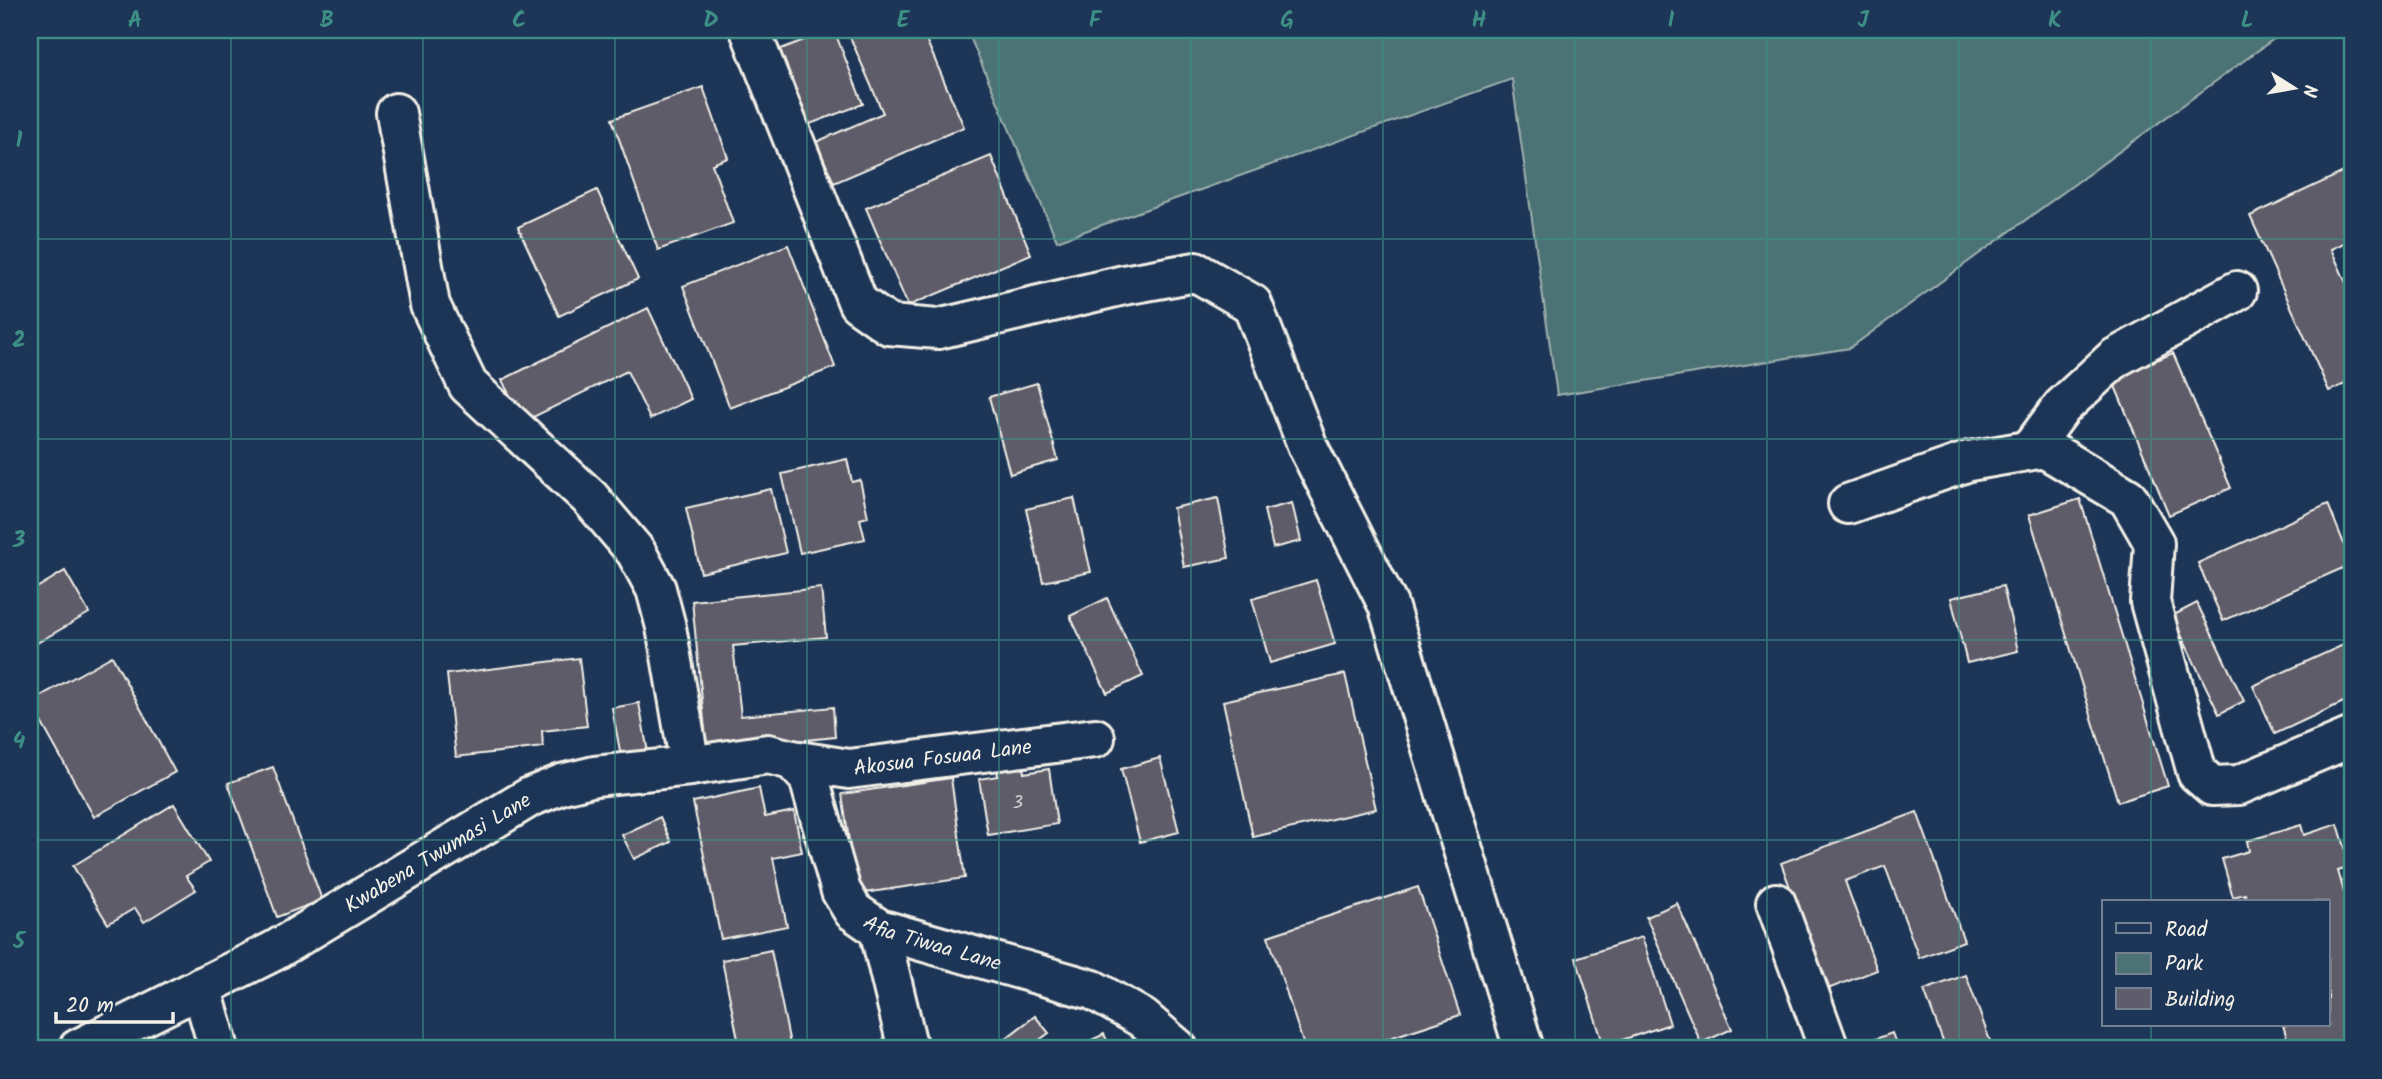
<svg xmlns="http://www.w3.org/2000/svg" width="2382" height="1079" viewBox="0 0 2382 1079" font-family="Kalam,sans-serif">
<rect width="100%" height="100%" fill="#1d3557"/>
<filter id="ink" filterUnits="userSpaceOnUse"><feTurbulence type="fractalNoise" baseFrequency=".0143" numOctaves="2"/><feDisplacementMap in="SourceGraphic" scale="14" xChannelSelector="R" yChannelSelector="G"/><feConvolveMatrix kernelMatrix="1 2 1 2 8 2 1 2 1" color-interpolation-filters="sRGB"/></filter>
<g filter="url(#ink)">
<polygon fill="#4c7275" stroke="#a0b2ae" stroke-width="2" points="967,30 2286,30 1850,348 1557,395 1512,79 1057,241"/>
<g fill="#5f5c6b" stroke="#f4f1e8" stroke-width="2">
<polygon points="830,30 834,30 863,104 802,127 773,52"/>
<polygon points="847,30 922,30 964,127 834,183 816,142 883,113"/>
<polygon points="703,87 728,158 712,164 733,223 658,250 612,119"/>
<polygon points="991,156 1031,254 908,306 866,208"/>
<polygon points="2352,168 2352,239 2331,249 2352,296 2352,381 2329,391 2250,216"/>
<polygon points="597,190 638,279 559,316 518,227"/>
<polygon points="788,245 835,367 730,408 683,286"/>
<polygon points="648,308 691,399 650,419 627,371 523,422 502,380"/>
<polygon points="2173,353 2231,488 2169,515 2112,379"/>
<polygon points="1037,383 1058,460 1010,474 989,397"/>
<polygon points="847,459 852,482 860,480 868,517 860,519 865,539 800,553 782,474"/>
<polygon points="771,489 786,553 701,573 686,508"/>
<polygon points="1074,498 1091,572 1043,582 1026,509"/>
<polygon points="1218,498 1229,558 1184,567 1173,508"/>
<polygon points="2080,499 2168,786 2118,802 2029,515"/>
<polygon points="1292,503 1301,541 1273,548 1264,510"/>
<polygon points="2328,504 2352,564 2223,621 2198,563"/>
<polygon points="65,571 89,613 30,647 30,592"/>
<polygon points="1316,580 1335,644 1270,663 1252,599"/>
<polygon points="2003,586 2018,651 1967,663 1951,598"/>
<polygon points="821,588 826,637 733,646 741,716 833,707 835,737 707,750 692,601"/>
<polygon points="1107,598 1143,676 1107,693 1070,616"/>
<polygon points="2197,603 2244,701 2219,714 2172,616"/>
<polygon points="2352,641 2352,698 2275,734 2253,686"/>
<polygon points="112,656 175,772 94,817 30,702"/>
<polygon points="579,658 587,726 542,731 543,747 456,757 447,674"/>
<polygon points="1345,674 1376,809 1253,837 1223,701"/>
<polygon points="639,703 649,758 622,762 612,708"/>
<polygon points="1160,758 1179,832 1140,842 1121,769"/>
<polygon points="1022,759 1024,773 1049,769 1057,824 988,835 979,779 998,776 996,763"/>
<polygon points="273,767 322,900 277,917 228,783"/>
<polygon points="951,778 965,878 857,894 842,794"/>
<polygon points="759,788 765,817 794,811 802,852 773,858 787,926 721,939 693,802"/>
<polygon points="174,804 209,862 186,876 196,890 144,922 135,908 108,924 73,866"/>
<polygon points="1917,812 1964,941 1919,958 1885,866 1845,881 1877,970 1828,989 1781,863"/>
<polygon points="660,817 671,842 634,859 622,835"/>
<polygon points="2338,824 2351,867 2338,871 2352,920 2352,1047 2345,1049 2290,1049 2283,1025 2328,1025 2328,902 2247,902 2245,894 2233,897 2222,859 2249,851 2247,841 2301,825 2304,835"/>
<polygon points="1418,887 1460,1015 1356,1049 1305,1049 1268,936"/>
<polygon points="1677,903 1732,1029 1701,1043 1646,917"/>
<polygon points="1642,937 1670,1024 1604,1046 1576,958"/>
<polygon points="771,950 791,1049 740,1049 722,960"/>
<polygon points="1966,975 1993,1049 1940,1049 1945,1047 1924,990"/>
<polygon points="1035,1016 1049,1033 1027,1049 1006,1049 1001,1042"/>
<polygon points="1892,1033 1898,1049 1858,1049 1856,1046"/>
<polygon points="1104,1034 1111,1049 1073,1049"/>
</g>
<g fill="none" stroke-linecap="round" stroke-linejoin="round">
<defs>
<g id="minor">
<polyline points="750,30 858,303 889,325 938,329 1124,285 1196,272 1252,304 1308,447 1388,605 1524,1049"/>
<polyline points="396,113 430,305 468,385 590,498 636,552 656,589 666,627 690,766"/>
<polyline points="2030,450 2062,407 2115,358 2237,291"/>
<polyline points="1848,504 1969,461 2044,448 2128,498 2154,543 2150,602 2197,773 2212,786 2239,785 2352,737"/>
<path id="s1" d="M792,760l57,9 246,-31"/>
<polyline points="1776,903 1829,1049"/>
<polyline points="879,929 908,1049"/>
<polyline points="201,987 219,1049"/>
<path id="s2" d="M78,1049l196,-98 256,-154 32,-13 33,-8 95,-10 78,-12 24,6 17,18 32,113 12,20 26,18 214,61 49,28 36,31"/>
</g>
</defs>
<use href="#minor" stroke="#f4f1e8" stroke-width="44"/>
<use href="#minor" stroke="#1d3557" stroke-width="38"/>
</g>
</g>
<path fill="none" stroke="#3d8f86" stroke-width="2" stroke-opacity="0.55" d="M231,30v1019M423,30v1019M615,30v1019M807,30v1019M999,30v1019M1191,30v1019M1383,30v1019M1575,30v1019M1767,30v1019M1959,30v1019M2151,30v872M30,239h2322M30,439h2322M30,640h2322M30,840h2322M2151,1025v24"/>
<g text-anchor="middle" stroke-width="5" stroke-linejoin="round" paint-order="stroke">
<g font-size="18" fill="#cfccc9">
<text x="1018" y="808">3</text>
</g>
<g font-size="21" fill="#f4f1e8" stroke="#1d3557">
<text dy="7" stroke="none"><textPath href="#s1" startOffset="152">Akosua Fosuaa Lane</textPath></text>
<text dy="7" stroke="none"><textPath href="#s2" startOffset="410">Kwabena Twumasi Lane</textPath></text>
<text dy="7" stroke="none"><textPath href="#s2" startOffset="1038">Afia Tiwaa Lane</textPath></text>
</g>
</g>
<rect width="2382" height="1079" fill="none" stroke="#1d3557" stroke-width="77"/>
<rect x="2102" y="900" width="228" height="126" fill="#1d3557" stroke="#738091" stroke-width="2"/>
<rect x="2116" y="923" width="35" height="10" fill="#1d3557" stroke="#738091" stroke-width="2"/>
<text x="2165" y="936" font-size="21" fill="#f4f1e8">Road</text>
<rect x="2116" y="953" width="35" height="21" fill="#4c7275" stroke="#738091" stroke-width="2"/>
<text x="2165" y="970" font-size="21" fill="#f4f1e8">Park</text>
<rect x="2116" y="988" width="35" height="21" fill="#5f5c6b" stroke="#738091" stroke-width="2"/>
<text x="2165" y="1006" font-size="21" fill="#f4f1e8">Building</text>
<g transform="translate(2294 88) rotate(101)" stroke="#1d3557" stroke-width="5" paint-order="stroke">
<path d="M0-5L12 26L0 18L-12 26Z" fill="#f4f1e8"/>
<text y="-10" font-size="19" font-weight="bold" text-anchor="middle" fill="#f4f1e8">N</text>
</g>
<path d="M56 1012v10h117v-10" fill="none" stroke="#f4f1e8" stroke-width="3.5"/>
<text x="66" y="1012" font-size="21" fill="#f4f1e8" stroke="#1d3557" stroke-width="5" paint-order="stroke">20 m</text>
<rect x="38" y="38" width="2306" height="1002" fill="none" stroke="#3d8f86" stroke-width="2.5"/>
<g font-size="23" text-anchor="middle" font-weight="bold" fill="#3d8f86">
<text x="135" y="27">A</text>
<text x="327" y="27">B</text>
<text x="519" y="27">C</text>
<text x="711" y="27">D</text>
<text x="903" y="27">E</text>
<text x="1095" y="27">F</text>
<text x="1287" y="27">G</text>
<text x="1479" y="27">H</text>
<text x="1671" y="27">I</text>
<text x="1863" y="27">J</text>
<text x="2055" y="27">K</text>
<text x="2247" y="27">L</text>
<text x="19" y="147">1</text>
<text x="19" y="347">2</text>
<text x="19" y="547">3</text>
<text x="19" y="748">4</text>
<text x="19" y="948">5</text>
</g>
</svg>
